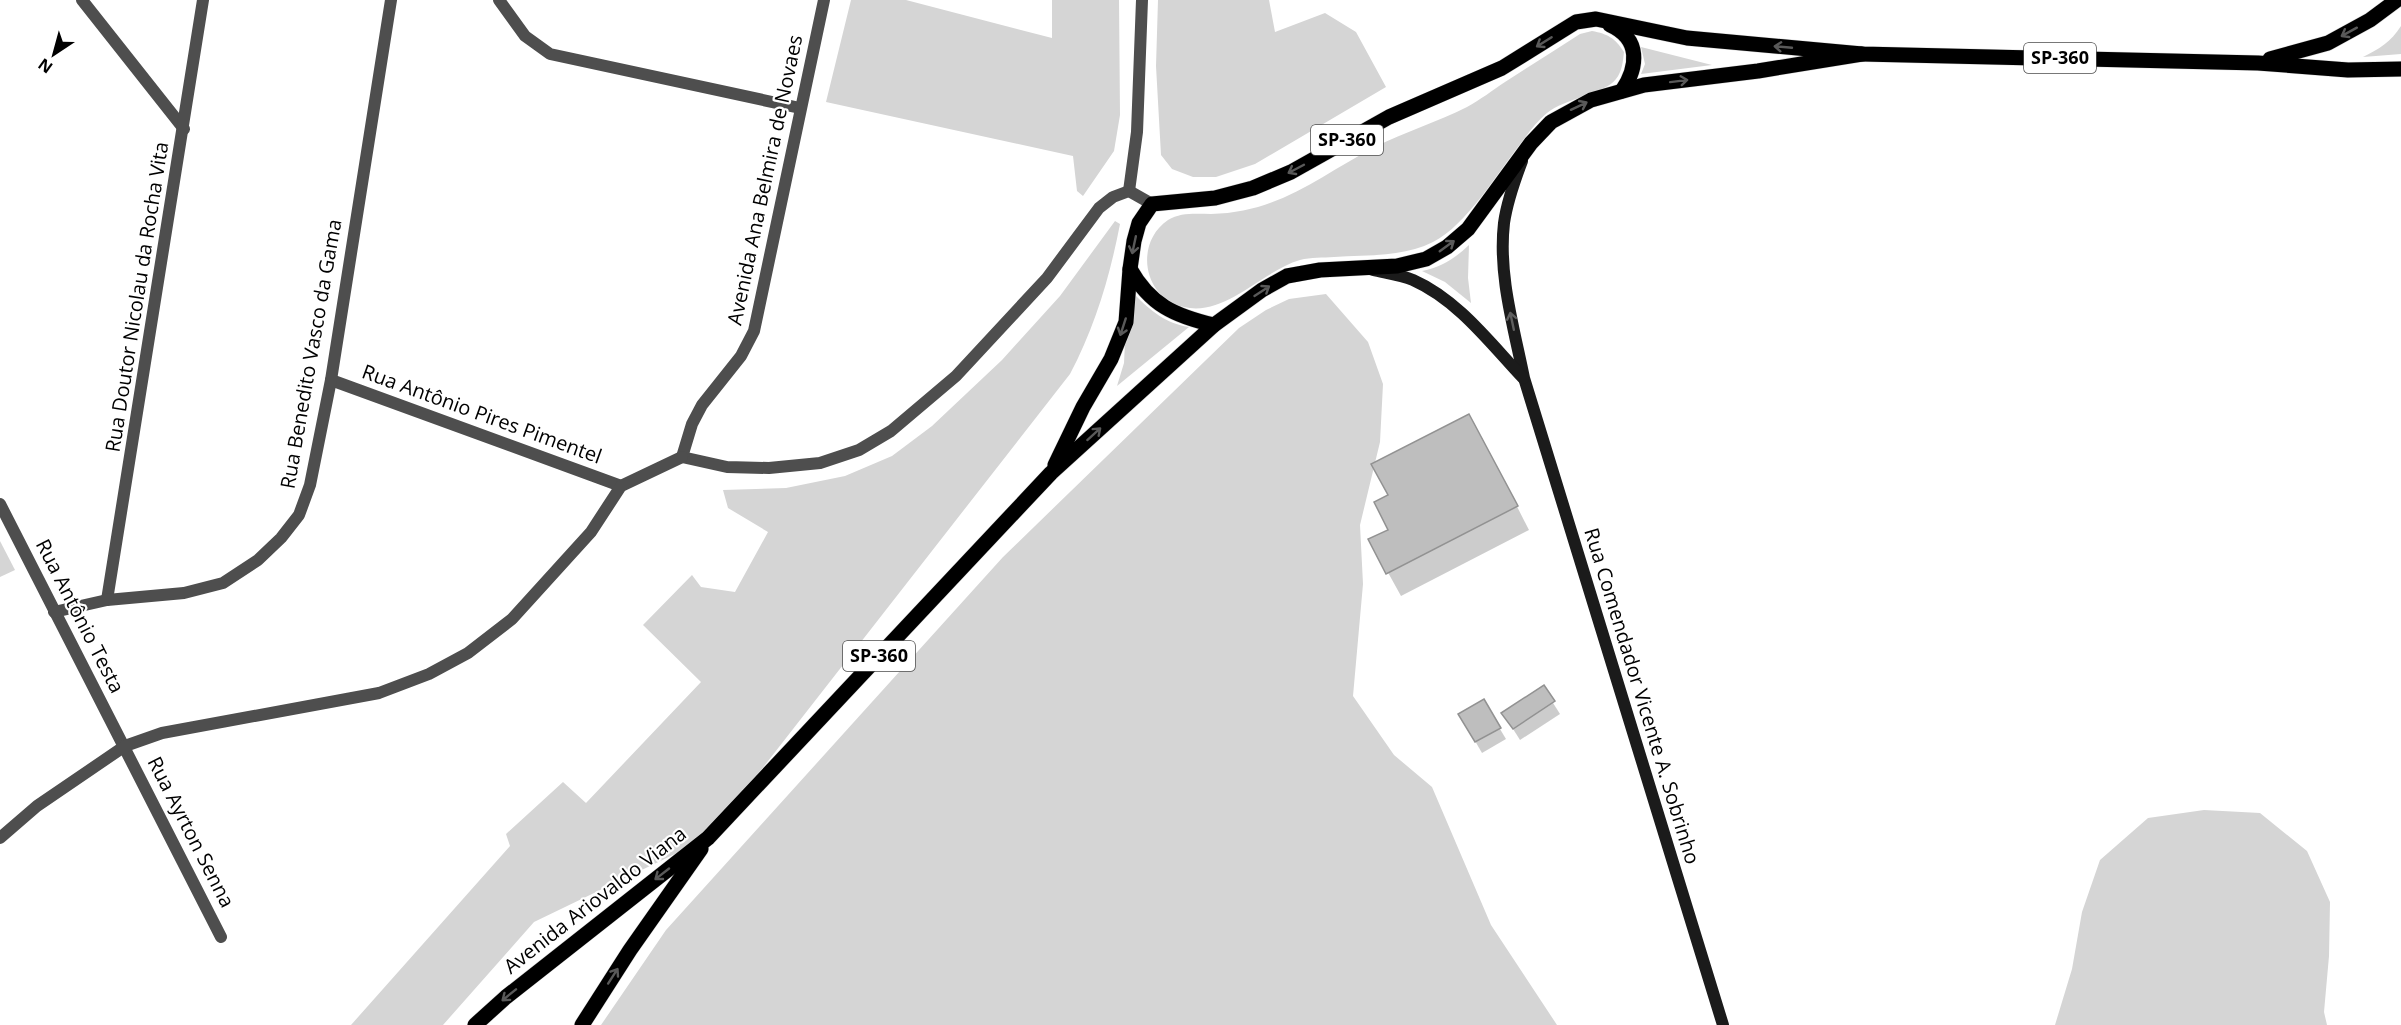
<svg xmlns="http://www.w3.org/2000/svg" width="2401" height="1025" viewBox="0 0 2401 1025" font-family="'Open Sans',sans-serif">
<rect width="100%" height="100%" fill="#fff"/>
<g fill="#d5d5d5">
<polygon points="851,0 906,0 1052,38 1052,0 1119,0 1120,115 1114,151 1083,196 1077,191 1073,156 826,102"/>
<polygon points="1158,0 1269,0 1275,32 1325,13 1356,32 1386,87 1255,164 1216,177 1193,177 1172,169 1161,155 1156,66"/>
<path d="M2401,26v28l-38,3c16,-8 28,-15 38,-31z"/>
<path d="M1592,31c16,3 23,7 32,21 -1,9 -2,20 -8,27 -10,14 -52,20 -69,34 -10,8 -18,19 -26,30 -23,29 -55,83 -88,99 -30,15 -67,13 -99,15 -11,1 -23,0 -34,3 -38,11 -75,57 -116,47 -41,-9 -50,-64 -16,-87 13,-8 29,-6 43,-6 68,-1 108,-38 164,-67 30,-15 62,-25 92,-40 13,-7 26,-17 38,-25 25,-16 50,-32 75,-48z"/>
<polygon points="1641,47 1712,65 1641,74 1645,64"/>
<path d="M1115,221l5,3c-10,52 -25,103 -50,150l-362,464 -174,84 -91,103h-92l159,-179 -4,-12 57,-52 23,21 115,-121 -58,-57 49,-50 9,12 34,5 33,-60 -40,-24 -5,-18 63,-2 59,-12 47,-20 40,-30 70,-66 58,-64z"/>
<path d="M1469,245l-1,33 3,25 -26,-21 -23,-11c20,-4 32,-12 47,-26z"/>
<path d="M1134,294c18,18 31,29 55,33l-72,59 7,-23 2,-41z"/>
<polygon points="1326,294 1368,342 1383,384 1380,442 1360,525 1363,584 1353,696 1394,755 1432,787 1491,925 1557,1025 601,1025 666,930 1003,557 1239,328 1266,310 1289,299"/>
<polygon points="0,541 15,570 0,577"/>
<polygon points="2204,810 2260,813 2307,851 2330,902 2329,956 2324,1012 2327,1025 2055,1025 2072,969 2082,912 2100,860 2148,818"/>
</g>
<g fill="#0003">
<polygon points="1482,438 1529,530 1401,596 1370,540 1390,530"/>
<polygon points="1543,687 1560,714 1520,740 1503,713"/>
<polygon points="1483,701 1506,739 1482,753 1460,715"/>
</g>
<g fill="#bebebe" stroke="#929292" stroke-width="1.5">
<polygon points="1469,414 1518,506 1386,574 1368,539 1388,530 1374,502 1388,495 1371,464"/>
<polygon points="1544,685 1555,701 1513,729 1501,713"/>
<polygon points="1484,699 1501,728 1475,742 1458,714"/>
</g>
<g fill="none" stroke-linecap="round" stroke-linejoin="round">
<defs>
<g id="primary">
<path d="M1610,25c31,14 28,42 12,66"/>
<polyline points="2270,59 2328,43 2370,20 2397,0"/>
<path d="M1130,269c20,36 45,47 84,56"/>
<polyline points="1055,465 1083,407 1111,359 1126,322 1130,269 1134,241 1139,223 1152,204 1215,198 1253,188 1291,172 1389,117 1502,68 1576,22 1596,19 1687,38 1862,54 2258,63 2348,70 2401,69"/>
<polyline points="475,1025 506,997 708,838 1051,473 1214,325 1262,290 1287,276 1320,270 1397,266 1426,259 1447,247 1468,229 1531,143 1551,122 1591,100 1644,85 1758,71 1862,54"/>
<polyline points="582,1025 630,950 701,849"/>
</g>
</defs>
<use href="#primary" stroke="#dbdbdb" stroke-width="16"/>
<g stroke="#4e4e4e" stroke-width="12">
<polyline points="82,0 184,129"/>
<polyline points="499,0 525,36 550,54 800,108"/>
<polyline points="1129,191 1137,132 1142,0"/>
<polyline points="331,380 621,486"/>
<polyline points="682,457 727,467 769,468 820,463 859,450 891,431 956,376 1047,278 1099,208 1113,197 1129,191 1152,204"/>
<polyline points="682,457 692,424 702,405 741,356 754,331 824,0"/>
<polyline points="0,504 221,937"/>
<polyline points="107,600 203,0"/>
<polyline points="54,612 107,600 184,593 223,583 258,560 281,538 299,515 310,485 331,380 391,0"/>
<polyline points="0,838 37,806 125,746 162,733 379,693 429,674 468,653 512,619 591,532 621,486 682,457"/>
</g>
<g stroke="#1b1b1b" stroke-width="12">
<path d="M1522,161c-8,21 -15,41 -18,62 -6,52 10,105 20,155l199,647"/>
<path d="M1373,270c13,3 28,5 40,10 45,20 77,63 110,98"/>
</g>
<use href="#primary" stroke="#000" stroke-width="15"/>
</g>
<defs><path id="oneway-shaft" d="M-6 0H5M1.5-3L5.5 0L1.5 3" fill="none" stroke-width="1.6" stroke-linecap="round" stroke-linejoin="round" transform="scale(1.5)"/></defs>
<g stroke="#595959">
<use href="#oneway-shaft" transform="translate(2349 32) rotate(151)"/>
<use href="#oneway-shaft" transform="translate(1544 42) rotate(148)"/>
<use href="#oneway-shaft" transform="translate(1783 47) rotate(-175)"/>
<use href="#oneway-shaft" transform="translate(1679 81) rotate(-7)"/>
<use href="#oneway-shaft" transform="translate(1579 106) rotate(-25)"/>
<use href="#oneway-shaft" transform="translate(1296 169) rotate(152)"/>
<use href="#oneway-shaft" transform="translate(1134 245) rotate(102)"/>
<use href="#oneway-shaft" transform="translate(1447 246) rotate(-36)"/>
<use href="#oneway-shaft" transform="translate(1262 291) rotate(-33)"/>
<use href="#oneway-shaft" transform="translate(1123 327) rotate(108)"/>
<use href="#oneway-shaft" transform="translate(1094 434) rotate(-42)"/>
<use href="#oneway-shaft" transform="translate(662 874) rotate(142)"/>
<use href="#oneway-shaft" transform="translate(613 976) rotate(-57)"/>
<use href="#oneway-shaft" transform="translate(509 995) rotate(141)"/>
</g>
<use stroke="#5f5f5f" href="#oneway-shaft" transform="translate(1512 321) rotate(-102)"/>
<g text-anchor="middle" stroke-width="4.5" stroke-linejoin="round" paint-order="stroke">
<g fill="#fff" stroke="#4c4c4c" stroke-width="1.5">
<rect x="2024" y="43" width="72" height="30" rx="4.5"/>
<rect x="1311" y="125" width="72" height="30" rx="4.5"/>
<rect x="843" y="641" width="72" height="30" rx="4.5"/>
</g>
<g font-size="18" font-weight="bold" fill="#000">
<text x="2060" y="64">SP-360</text>
<text x="1347" y="146">SP-360</text>
<text x="879" y="662">SP-360</text>
</g>
<g font-size="20" fill="#000" stroke="#fff">
<text transform="translate(765 180) rotate(-78)" y="7">Avenida Ana Belmira de Novaes</text>
<text transform="translate(137 297) rotate(-81)" y="7">Rua Doutor Nicolau da Rocha Vita</text>
<text transform="translate(311 354) rotate(-80)" y="7">Rua Benedito Vasco da Gama</text>
<text transform="translate(482 414) rotate(20)" y="7">Rua Antônio Pires Pimentel</text>
<text transform="translate(80 616) rotate(63)" y="7">Rua Antônio Testa</text>
<text transform="translate(1642 696) rotate(73)" y="7">Rua Comendador Vicente A. Sobrinho</text>
<text transform="translate(191 832) rotate(63)" y="7">Rua Ayrton Senna</text>
<text transform="translate(595 900) rotate(-38)" y="7">Avenida Ariovaldo Viana</text>
</g>
</g>
<g transform="translate(54 54) rotate(216)" stroke="#ffffff" stroke-width="4.5" paint-order="stroke">
<path d="M0-4.5L10 22L0 15L-10 22Z" fill="#000000"/>
<text y="-9" font-size="16" font-weight="bold" text-anchor="middle" fill="#000000">N</text>
</g>
</svg>
